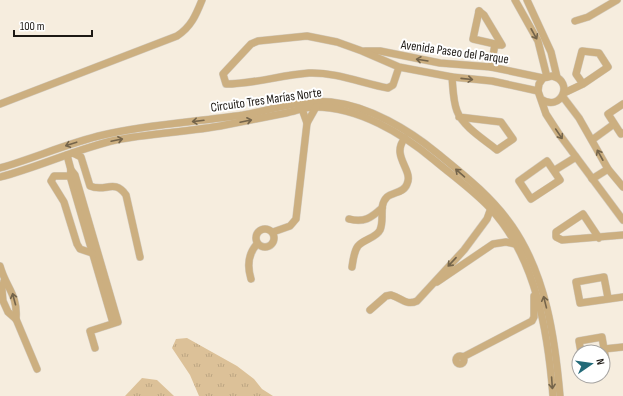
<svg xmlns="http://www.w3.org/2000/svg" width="623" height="396" viewBox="0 0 623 396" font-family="'Sofia Sans Condensed',sans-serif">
<defs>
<pattern id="grass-tufts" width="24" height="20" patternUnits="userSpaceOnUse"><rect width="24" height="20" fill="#dcc198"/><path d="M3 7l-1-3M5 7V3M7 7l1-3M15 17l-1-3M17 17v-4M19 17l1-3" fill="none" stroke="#bca582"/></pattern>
</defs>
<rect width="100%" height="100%" fill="#f6edde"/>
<g fill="url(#grass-tufts)">
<polygon points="187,338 237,366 254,379 262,389 273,396 199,396 190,375 172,348 176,339"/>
<polygon points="142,378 157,380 174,396 125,396"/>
</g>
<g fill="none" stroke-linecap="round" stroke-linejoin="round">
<defs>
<g id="minor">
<polyline points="515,0 538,41 547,77"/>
<polyline points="527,0 551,52 557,77"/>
<polyline points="479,11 473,39 495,44"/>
<polyline points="479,11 484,15 502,45"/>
<polyline points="575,21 588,17 617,0"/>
<polyline points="365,51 380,51 440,63 491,67 543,78"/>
<path d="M399,67l-6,18 -5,3c-26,-5 -53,-16 -79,-15 -28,2 -55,11 -83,11l-3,-10 28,-30 7,-3 49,-5 30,6 25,9 37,16 53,10 40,4 46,10"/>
<polyline points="491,67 495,44 499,45"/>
<path d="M452,77c1,11 1,24 5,34 6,16 28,29 40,39l16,-11 -12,-17 -42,-5"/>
<polyline points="564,93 583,84 608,67 599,53 582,51 576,74 583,84"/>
<polyline points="563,97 579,118 608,169 623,187"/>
<path d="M541,99c20,14 34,-18 11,-23l-9,2 -4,6 -1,7 8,23 13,20 64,86"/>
<path d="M0,104l177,-68c14,-9 19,-21 25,-36"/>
<polyline points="623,104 608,114 621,134 623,133"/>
<polyline points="302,109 307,123"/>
<polyline points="592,140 614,124"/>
<path d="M73,153l8,4 9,29c15,7 24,-8 36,9l14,62"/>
<polyline points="67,155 71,170 70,176 113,323"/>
<polygon points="547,161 560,180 531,199 519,181"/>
<path d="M0,168c35,-10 68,-25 103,-33 46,-11 93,-13 140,-20 28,-5 59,-16 88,-13 38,4 78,28 106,51 27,22 55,44 75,73 34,49 43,112 48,170"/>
<polyline points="71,170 75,175 118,322 90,331 95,348"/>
<polyline points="555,170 576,157"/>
<polyline points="70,176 54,176 51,181 64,202 77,244 80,249 92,253"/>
<path d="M0,177c39,-10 76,-28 116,-37 36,-7 73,-8 109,-15 20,-4 41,-8 61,-12 10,-2 19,-6 29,-6 43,0 87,26 119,53 19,16 39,30 56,48 46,49 58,124 63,188"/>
<polyline points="592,179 608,169"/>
<path d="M349,219c15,4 22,-1 33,-11"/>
<circle cx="265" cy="238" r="9"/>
<polyline points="273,232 290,226 296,219 307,123 316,107"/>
<polyline points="599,238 583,214 556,232 556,237 562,240 623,235"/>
<path d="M0,266c6,22 18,28 16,53"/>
<path d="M352,267c1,-7 2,-16 6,-21 6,-7 18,-8 22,-16 5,-11 -2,-24 7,-33 6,-5 17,-4 20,-13 7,-14 -17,-28 -2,-46"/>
<path d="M251,279c-4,-13 -3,-25 6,-35"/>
<polyline points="4,281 2,289 3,301 8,312 16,319 37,369"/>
<polyline points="437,282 493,244 506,242 515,244"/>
<polyline points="608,298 604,277 576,282 580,303 623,297"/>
<path d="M370,310l16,-14 5,-1c11,3 15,11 26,6l47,-51 23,-31 4,-11"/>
<polyline points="604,349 623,347"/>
<polyline points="581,352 579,341 602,337 606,361 603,362"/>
<circle cx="460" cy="360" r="4"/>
<polyline points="463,357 532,321 534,317 534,296"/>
</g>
</defs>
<use href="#minor" stroke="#d3cbbe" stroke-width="8"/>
<use href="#minor" stroke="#ccaf80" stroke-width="7"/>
</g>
<defs><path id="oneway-shaft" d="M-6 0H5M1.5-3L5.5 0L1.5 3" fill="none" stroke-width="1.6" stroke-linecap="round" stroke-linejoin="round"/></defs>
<g stroke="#74644a">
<use href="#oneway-shaft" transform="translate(534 34) rotate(61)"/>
<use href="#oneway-shaft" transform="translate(422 60) rotate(-171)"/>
<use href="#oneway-shaft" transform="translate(467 79) rotate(6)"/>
<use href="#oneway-shaft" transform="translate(198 121) rotate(173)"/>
<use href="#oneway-shaft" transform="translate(246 121) rotate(-12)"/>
<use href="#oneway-shaft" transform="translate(559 134) rotate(56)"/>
<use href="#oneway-shaft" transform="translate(117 140) rotate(-12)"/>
<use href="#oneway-shaft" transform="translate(71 144) rotate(162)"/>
<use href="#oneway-shaft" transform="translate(600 155) rotate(-119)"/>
<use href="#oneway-shaft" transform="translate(460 173) rotate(-139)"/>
<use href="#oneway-shaft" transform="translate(452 262) rotate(133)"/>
<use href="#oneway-shaft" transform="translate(14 299) rotate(-105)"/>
<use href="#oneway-shaft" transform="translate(545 302) rotate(-104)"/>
<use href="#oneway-shaft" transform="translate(552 383) rotate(86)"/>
</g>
<g text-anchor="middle" stroke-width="4" stroke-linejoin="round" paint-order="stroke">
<g font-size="13" fill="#1d1914" stroke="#fff">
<text transform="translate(455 51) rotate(8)" y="5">Avenida Paseo del Parque</text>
<text transform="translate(266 99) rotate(-8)" y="5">Circuito Tres Marías Norte</text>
</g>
</g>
<g transform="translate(591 364) rotate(77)"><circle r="19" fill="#ffffff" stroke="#a5a3a1"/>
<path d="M0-3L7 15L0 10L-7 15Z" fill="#236a78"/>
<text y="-6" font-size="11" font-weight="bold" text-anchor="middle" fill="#1d1914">N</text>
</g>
<path d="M14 30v6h78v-6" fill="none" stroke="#1d1914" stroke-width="2"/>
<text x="20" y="30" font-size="12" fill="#1d1914" stroke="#ffffff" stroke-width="3" paint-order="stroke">100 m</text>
</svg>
